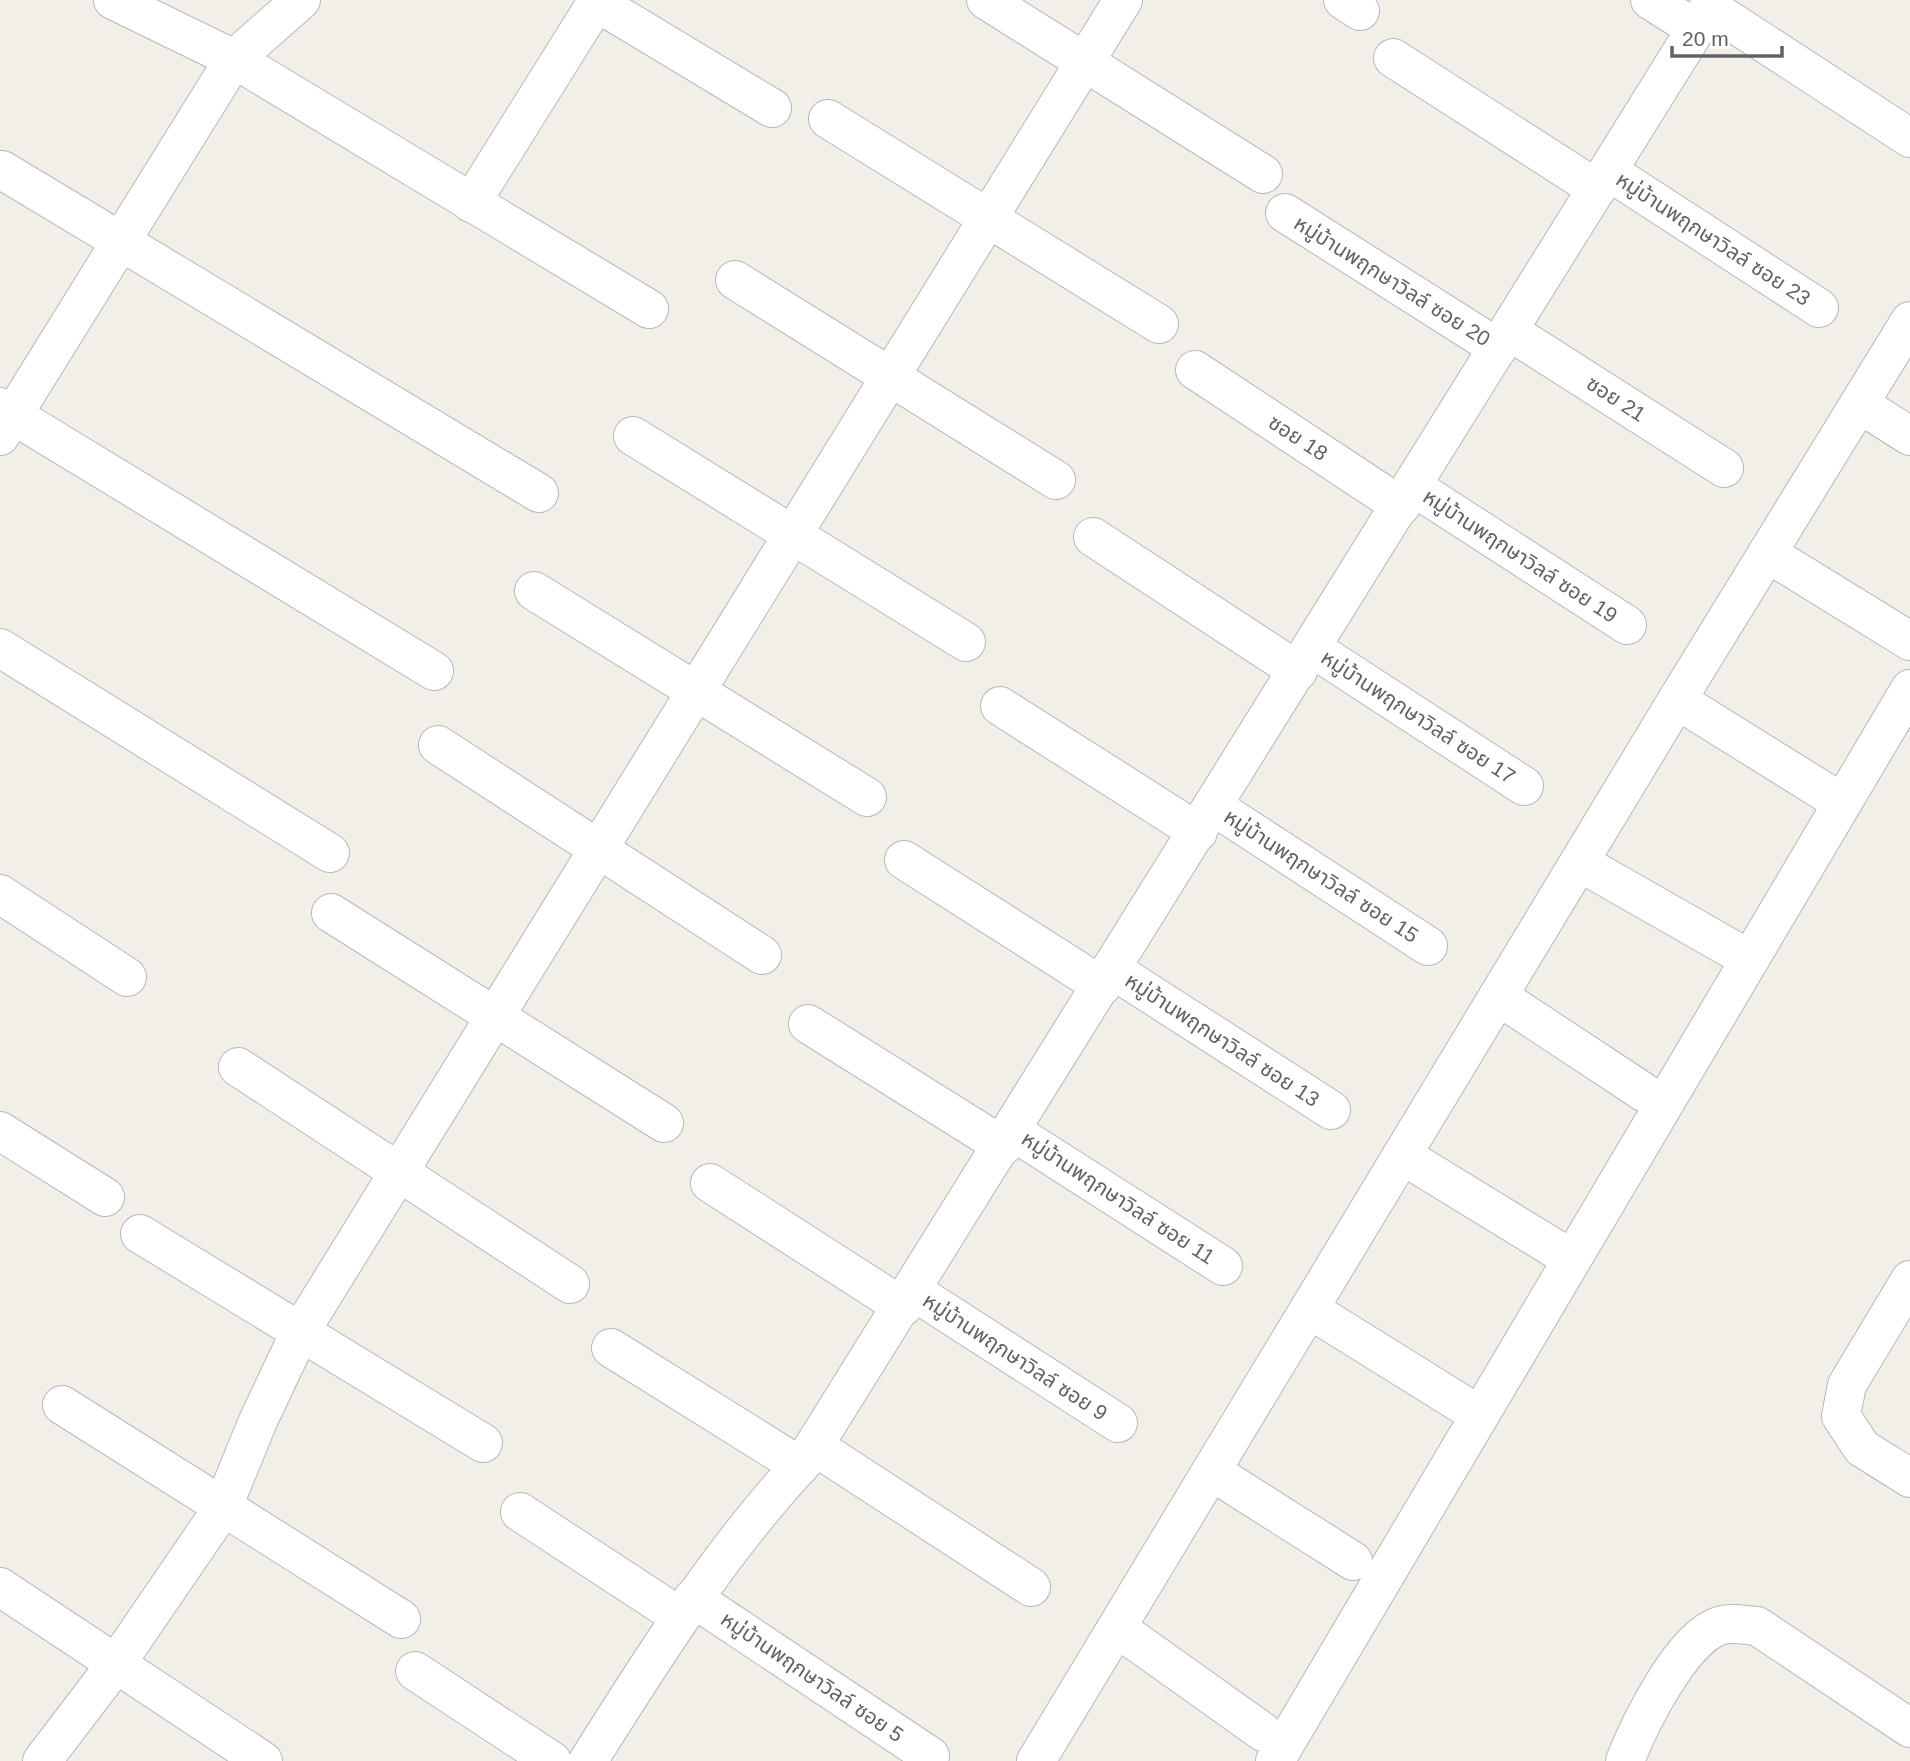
<svg xmlns="http://www.w3.org/2000/svg" width="1910" height="1761" viewBox="0 0 1910 1761" font-family="Helvetica,'Noto Sans Thai',sans-serif">
<rect width="100%" height="100%" fill="#f1efe8"/>
<g fill="none" stroke-linecap="round" stroke-linejoin="round">
<defs>
<g id="minor">
<polyline points="113,0 234,59 649,309"/>
<polyline points="986,0 1263,174"/>
<polyline points="1343,0 1360,11"/>
<polyline points="1650,0 1696,29"/>
<polyline points="596,2 772,108"/>
<polyline points="1709,7 1910,138"/>
<polyline points="1393,58 1597,189"/>
<polyline points="828,119 1159,324"/>
<polyline points="2,170 539,493"/>
<polyline points="1608,171 1819,308"/>
<polyline points="471,203 598,0"/>
<polyline points="1285,213 1498,348"/>
<polyline points="735,280 1056,480"/>
<polyline points="1509,331 1724,468"/>
<polyline points="1195,370 1401,506"/>
<polyline points="1859,404 1910,436"/>
<polyline points="0,407 434,671"/>
<polyline points="0,436 234,59 301,0"/>
<polyline points="633,436 966,642"/>
<polyline points="1412,486 1627,625"/>
<polyline points="1093,537 1298,671"/>
<polyline points="1767,553 1910,641"/>
<polyline points="534,591 867,797"/>
<polyline points="0,648 330,853"/>
<polyline points="1312,648 1524,786"/>
<polyline points="1677,700 1828,794"/>
<polyline points="1000,706 1198,832"/>
<polyline points="438,745 762,955"/>
<polyline points="1213,806 1428,946"/>
<polyline points="904,860 1102,986"/>
<polyline points="1579,862 1735,951"/>
<polyline points="0,894 127,977"/>
<polyline points="331,913 664,1123"/>
<polyline points="1113,970 1331,1110"/>
<polyline points="1498,996 1645,1093"/>
<polyline points="808,1024 1003,1146"/>
<polyline points="238,1067 570,1284"/>
<polyline points="0,1131 105,1197"/>
<polyline points="1012,1131 1223,1266"/>
<polyline points="1402,1155 1557,1250"/>
<polyline points="710,1183 903,1307"/>
<polyline points="140,1234 483,1443"/>
<polyline points="1910,1280 1847,1385 1841,1416 1862,1448 1910,1478"/>
<polyline points="913,1291 1118,1423"/>
<polyline points="1309,1309 1460,1403"/>
<polyline points="611,1348 800,1466"/>
<polyline points="62,1405 401,1619"/>
<polyline points="814,1446 1031,1587"/>
<polyline points="1211,1471 1353,1561"/>
<polyline points="520,1512 679,1616"/>
<polyline points="0,1587 263,1761"/>
<polyline points="693,1598 930,1756"/>
<polyline points="1117,1628 1263,1732"/>
<polyline points="415,1671 552,1761"/>
<polyline points="42,1761 116,1664 222,1509 258,1421 300,1332 1123,0"/>
<path d="M588,1761c66,-105 132,-210 217,-301l909,-1460"/>
<polyline points="1036,1761 1677,700 1910,321"/>
<polyline points="1275,1761 1910,689"/>
<path d="M1625,1761c14,-36 56,-122 94,-135 12,-4 25,-1 38,0l153,102"/>
</g>
</defs>
<use href="#minor" stroke="#b5b8bc" stroke-width="40"/>
<use href="#minor" stroke="#fff" stroke-width="38"/>
</g>
<g text-anchor="middle" stroke-width="5" stroke-linejoin="round" paint-order="stroke">
<g font-size="21" fill="#5f6368" stroke="#fff">
<text transform="translate(1713 239) rotate(33)" y="7">หมู่บ้านพฤกษาวิลล์ ซอย 23</text>
<text transform="translate(1392 281) rotate(32)" y="7">หมู่บ้านพฤกษาวิลล์ ซอย 20</text>
<text transform="translate(1616 399) rotate(33)" y="7">ซอย 21</text>
<text transform="translate(1298 438) rotate(33)" y="7">ซอย 18</text>
<text transform="translate(1520 556) rotate(33)" y="7">หมู่บ้านพฤกษาวิลล์ ซอย 19</text>
<text transform="translate(1418 717) rotate(33)" y="7">หมู่บ้านพฤกษาวิลล์ ซอย 17</text>
<text transform="translate(1321 876) rotate(33)" y="7">หมู่บ้านพฤกษาวิลล์ ซอย 15</text>
<text transform="translate(1222 1040) rotate(33)" y="7">หมู่บ้านพฤกษาวิลล์ ซอย 13</text>
<text transform="translate(1118 1198) rotate(33)" y="7">หมู่บ้านพฤกษาวิลล์ ซอย 11</text>
<text transform="translate(1015 1357) rotate(33)" y="7">หมู่บ้านพฤกษาวิลล์ ซอย 9</text>
<text transform="translate(812 1677) rotate(34)" y="7">หมู่บ้านพฤกษาวิลล์ ซอย 5</text>
</g>
</g>
<path d="M1672 46v10h110v-10" fill="none" stroke="#5f6368" stroke-width="3.5"/>
<text x="1682" y="46" font-size="21" fill="#5f6368" stroke="#ffffff" stroke-width="5" paint-order="stroke">20 m</text>
</svg>
